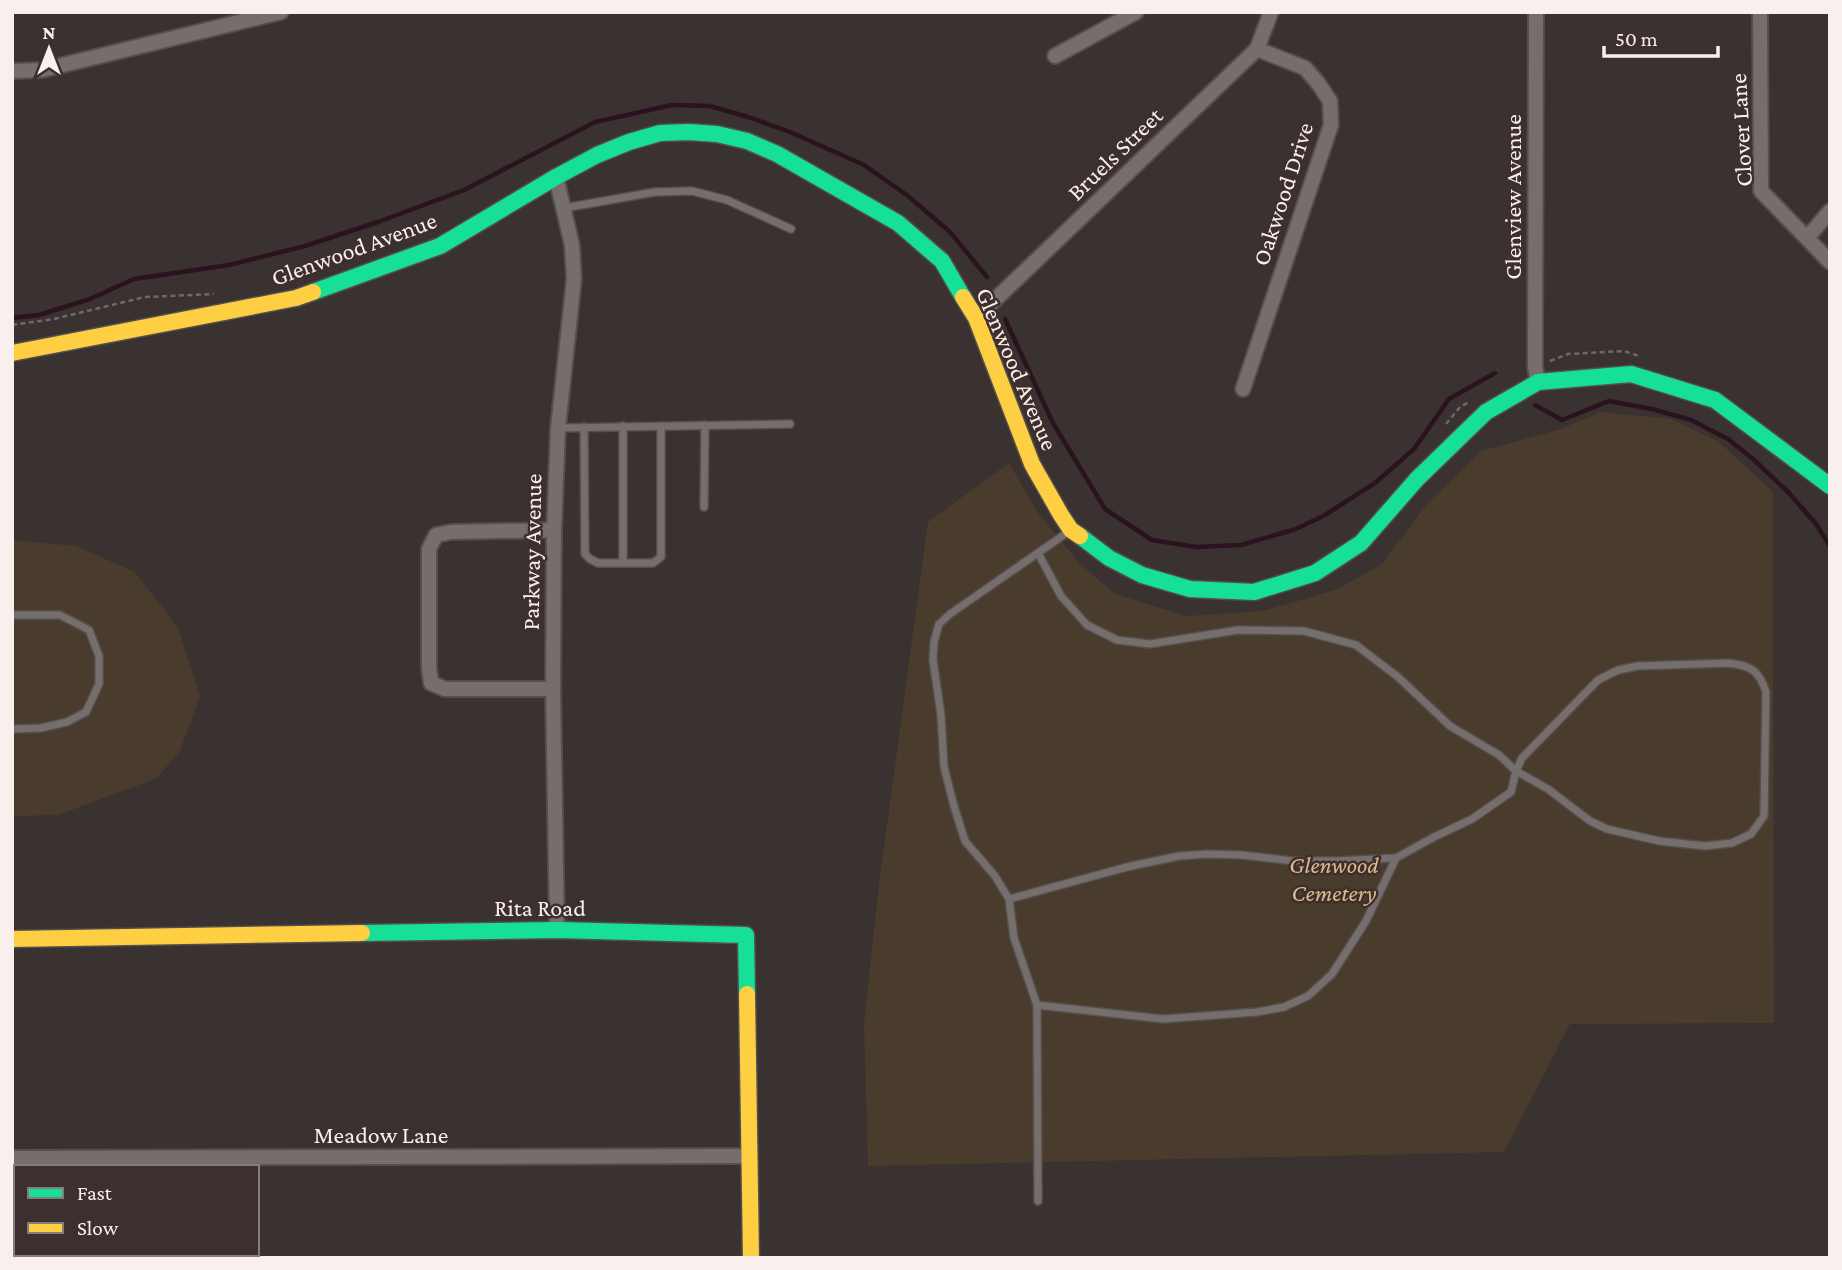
<svg xmlns="http://www.w3.org/2000/svg" width="1842" height="1270" viewBox="0 0 1842 1270" font-family="'Crimson Pro',serif">
<rect width="100%" height="100%" fill="#3a3230"/>
<g fill="#4a3c2c">
<polygon points="1601,412 1671,419 1718,441 1773,492 1774,1023 1570,1024 1504,1152 868,1166 864,1023 879,884 928,522 1009,463 1038,513 1080,564 1115,594 1187,616 1263,611 1338,589 1382,564 1428,503 1481,451 1558,430"/>
<polygon points="12,540 76,546 135,572 178,628 200,696 180,751 157,778 58,815 12,816"/>
</g>
<g fill="none" stroke-linecap="round" stroke-linejoin="round">
<g stroke="#2a121f" stroke-width="4.5">
<polyline points="12,318 39,315 90,299 134,279 229,265 305,246 378,222 464,190 595,122 672,105 710,106 748,117 790,132 864,165 908,196 950,232 987,277"/>
<polyline points="1005,319 1053,423 1105,509 1152,540 1196,547 1241,545 1296,529 1325,515 1375,483 1414,449 1449,399 1495,373"/>
<polyline points="1535,405 1562,420 1609,401 1652,409 1691,420 1728,439 1753,459 1788,492 1816,524 1830,546"/>
</g>
<defs>
<g id="lane">
<polyline points="564,208 655,192 692,191 727,200 791,229"/>
<polyline points="623,426 623,563"/>
<polyline points="584,427 585,554 590,559 598,563 653,563 661,557 661,426"/>
<polyline points="558,428 790,424"/>
<polyline points="704,507 705,425"/>
<polyline points="12,615 60,615 89,630 99,656 99,684 86,712 67,722 41,728 12,729"/>
<path d="M1729,663c22,3 30,7 37,29l-2,124 -13,18 -19,9 -27,3 -46,-5 -52,-12 -17,-8 -42,-32 -32,-18 6,-13 76,-78 20,-10 20,-4z"/>
<polyline points="1009,899 1127,867 1179,856 1207,854 1242,855 1293,861 1335,861 1396,858 1434,837 1472,819 1511,792 1516,771 1499,755 1450,726 1398,677 1356,645 1304,631 1238,630 1150,644 1117,640 1087,625 1061,596 1038,553"/>
<polyline points="1037,1005 1163,1019 1257,1012 1284,1007 1308,996 1332,974 1366,921 1396,858"/>
<polyline points="1038,1201 1037,1005 1014,938 1009,899 995,876 965,841 954,806 944,767 941,715 933,660 934,642 939,624 950,614 1068,532"/>
</g>
<g id="street">
<polyline points="1536,12 1535,367 1538,382"/>
<polyline points="1760,12 1761,191 1830,262"/>
<polyline points="1055,56 1136,12"/>
<polyline points="12,71 42,70 281,12"/>
<polyline points="556,177 572,245 574,279 558,428 554,530 553,689 557,930"/>
<polyline points="1807,238 1830,211"/>
<polyline points="976,318 1257,49 1271,12"/>
<polyline points="1243,389 1331,125 1330,101 1318,83 1305,68 1257,49"/>
<polyline points="553,689 445,689 431,683 429,668 429,549 436,535 451,532 554,530"/>
<polyline points="12,1158 750,1156"/>
</g>
<g id="fast">
<polyline points="313,292 440,246 556,177 597,155 629,142 660,133 689,132 717,134 747,141 777,154 898,223 942,261 963,297"/>
<polyline points="1080,536 1109,558 1142,575 1190,589 1254,592 1315,573 1361,543 1417,479 1486,412 1538,382 1631,374 1715,400 1830,486"/>
<polyline points="362,933 557,930 746,935 747,994"/>
</g>
<g id="slow">
<polyline points="963,297 976,318 1032,464 1061,515 1071,530 1080,536"/>
<polyline points="12,353 296,298 313,292"/>
<polyline points="12,939 362,933"/>
<polyline points="747,994 751,1258"/>
</g>
</defs>
<use href="#lane" stroke="#544e4c" stroke-width="10"/>
<use href="#street" stroke="#544e4c" stroke-width="18"/>
<use href="#fast" stroke="#544e4c" stroke-width="19"/>
<use href="#slow" stroke="#544e4c" stroke-width="19"/>
<g stroke="#6e6867" stroke-width="2.5" stroke-dasharray="5 3.5" stroke-linecap="butt">
<polyline points="12,325 54,319 145,297 214,294"/>
<polyline points="1550,361 1568,354 1624,351 1639,356"/>
<polyline points="1446,424 1460,407 1469,402"/>
</g>
<use href="#lane" stroke="#766e6c" stroke-width="7"/>
<use href="#street" stroke="#766e6c" stroke-width="14"/>
<use href="#fast" stroke="#16e098" stroke-width="16"/>
<use href="#slow" stroke="#ffcf43" stroke-width="16"/>
</g>
<g text-anchor="middle" stroke-width="5" stroke-linejoin="round" paint-order="stroke">
<g font-size="24" fill="#f9f0ee" stroke="#3d2f2d">
<text transform="translate(1741 130) rotate(-93)" y="8">Clover Lane</text>
<text transform="translate(1115 154) rotate(-44)" y="8">Bruels Street</text>
<text transform="translate(1283 194) rotate(-72)" y="8">Oakwood Drive</text>
<text transform="translate(1513 197) rotate(-90)" y="8">Glenview Avenue</text>
<text transform="translate(354 249) rotate(-20)" y="8">Glenwood Avenue</text>
<text transform="translate(1017 369) rotate(67)" y="8">Glenwood Avenue</text>
<text transform="translate(532 552) rotate(-89)" y="8">Parkway Avenue</text>
<text x="540" y="916">Rita Road</text>
<text x="381" y="1143">Meadow Lane</text>
</g>
<g font-size="24" font-style="italic" fill="#e0b989" stroke="#3d2f2d">
<text x="1334" y="873">Glenwood<tspan x="1334" dy="28">Cemetery</tspan></text>
</g>
</g>
<rect width="1842" height="1270" fill="none" stroke="#f9f0ee" stroke-width="28"/>
<rect x="14" y="1165" width="245" height="91" fill="#3d2f2d" stroke="#887c7a" stroke-width="2"/>
<rect x="28" y="1188" width="35" height="10" fill="#16e098" stroke="#887c7a" stroke-width="2"/>
<text x="77" y="1200" font-size="21" fill="#f9f0ee">Fast</text>
<rect x="28" y="1223" width="35" height="10" fill="#ffcf43" stroke="#887c7a" stroke-width="2"/>
<text x="77" y="1235" font-size="21" fill="#f9f0ee">Slow</text>
<g transform="translate(49 49)" stroke="#3d2f2d" stroke-width="5" paint-order="stroke">
<path d="M0-5L12 26L0 18L-12 26Z" fill="#f9f0ee"/>
<text y="-10" font-size="19" font-weight="bold" text-anchor="middle" fill="#f9f0ee">N</text>
</g>
<path d="M1604 46v10h114v-10" fill="none" stroke="#f9f0ee" stroke-width="3.5"/>
<text x="1615" y="46" font-size="21" fill="#f9f0ee" stroke="#3d2f2d" stroke-width="5" paint-order="stroke">50 m</text>
</svg>
